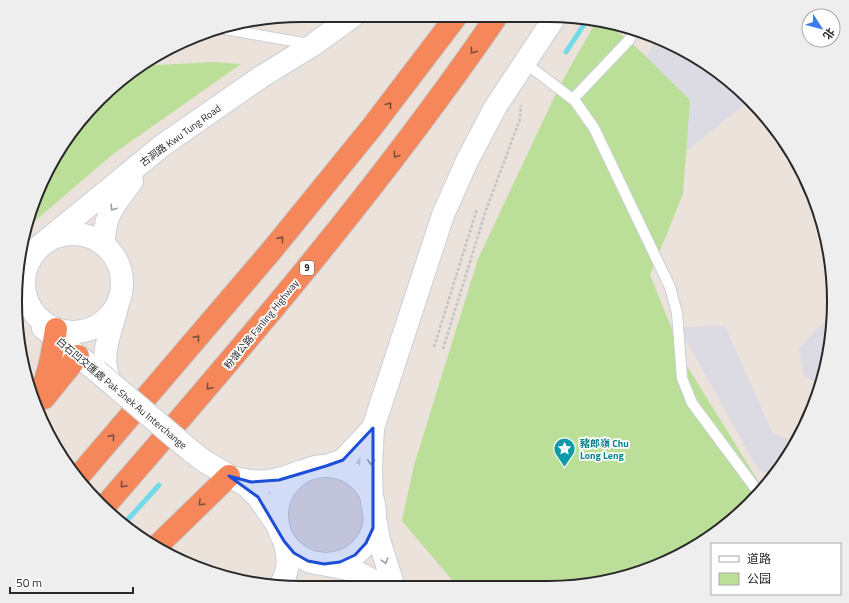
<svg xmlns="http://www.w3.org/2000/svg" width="849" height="603" viewBox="0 0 849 603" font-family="'Titillium Web','Noto Sans SC',sans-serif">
<rect width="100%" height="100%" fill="#eae2db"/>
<g fill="#dcdbe3">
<polygon points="656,40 691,54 749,101 666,167 631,86"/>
<polygon points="833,312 833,320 824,376 821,385 803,375 799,348"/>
<polygon points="725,326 773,434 797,441 775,475 759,471 679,327"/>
</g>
<g fill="#bbdf99">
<polygon points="597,20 601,21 629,40 690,100 683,194 650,275 687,366 763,489 736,517 657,566 585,586 463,586 453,581 402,521 414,465 478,259 560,85"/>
<polygon points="213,62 241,64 113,154 29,226 44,175 86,113 140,66"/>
</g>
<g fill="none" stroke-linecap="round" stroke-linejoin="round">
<g stroke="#72dae9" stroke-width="5">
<polyline points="566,52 587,20"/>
<polyline points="123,525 159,485"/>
</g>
<defs>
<g id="service">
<polyline points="219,28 309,44"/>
<polyline points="524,62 575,101 594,128 670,287 677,313 682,378 692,403 759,493"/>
<polyline points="575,101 574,98 629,40 633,32"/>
</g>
<g id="tertiary">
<circle cx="73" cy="283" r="49"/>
<path d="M104,244c-1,-29 12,-41 28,-63"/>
<polyline points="17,269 36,249 163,145 261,77 313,45 353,16"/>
<polyline points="43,328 97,371"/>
<path d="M111,383c-13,-26 -1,-48 6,-76"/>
<polyline points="191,451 204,461 247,486 258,497 278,526"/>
<path d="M236,478c25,7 42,3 66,-7"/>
</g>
<g id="secondary">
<circle cx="326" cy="515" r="49"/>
<polyline points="326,466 343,460 373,428"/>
<polyline points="327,565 353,570 385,587"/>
<path d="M279,587c11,-15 10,-30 5,-46"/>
<polyline points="394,587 379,540 372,501 371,468 373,428 443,215 467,161 496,106 553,20"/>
</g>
<g id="motorway">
<polyline points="44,398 78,356"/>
<path d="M34,402c15,-22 18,-47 22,-73"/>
<polyline points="78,477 272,250 372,127 455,18"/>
<path d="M104,507c137,-158 273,-316 391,-488"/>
<polyline points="156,547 229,476"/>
</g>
</defs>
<use href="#service" stroke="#c9cfda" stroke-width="12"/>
<use href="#tertiary" stroke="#c9cfda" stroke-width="24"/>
<use href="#secondary" stroke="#c9cfda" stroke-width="24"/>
<use href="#motorway" stroke="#c3c3c3" stroke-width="24"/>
<g stroke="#c3c3c3" stroke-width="2.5" stroke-dasharray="3 2" stroke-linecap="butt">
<polyline points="434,347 477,209"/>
<polyline points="443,349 486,210 520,119 521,105"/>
</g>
<use href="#service" stroke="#fff" stroke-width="10"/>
<use href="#tertiary" stroke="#fff" stroke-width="22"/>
<use href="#secondary" stroke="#fff" stroke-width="22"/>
<use href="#motorway" stroke="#f6875a" stroke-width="22"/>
<defs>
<polyline id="tertiary-bridge" points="97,371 191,451"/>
</defs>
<use href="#tertiary-bridge" stroke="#c9cfda" stroke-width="24" stroke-linecap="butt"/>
<use href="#tertiary-bridge" stroke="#fff" stroke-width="22"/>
</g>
<defs><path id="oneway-chevron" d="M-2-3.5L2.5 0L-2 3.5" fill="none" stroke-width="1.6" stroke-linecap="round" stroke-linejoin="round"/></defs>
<g stroke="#7b4f3d">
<use href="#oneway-chevron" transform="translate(473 51) rotate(125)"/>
<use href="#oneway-chevron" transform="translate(389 105) rotate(-52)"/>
<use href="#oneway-chevron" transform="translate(396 155) rotate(127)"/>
<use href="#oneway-chevron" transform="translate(281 239) rotate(-51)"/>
<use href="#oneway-chevron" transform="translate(197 338) rotate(-49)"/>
<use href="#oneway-chevron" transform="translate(209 387) rotate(131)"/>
<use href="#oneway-chevron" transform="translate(112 437) rotate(-49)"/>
<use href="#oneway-chevron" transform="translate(123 485) rotate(131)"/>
<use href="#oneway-chevron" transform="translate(201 503) rotate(136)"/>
</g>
<g stroke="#9f9f9f">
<use href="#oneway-chevron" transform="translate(113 208) rotate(124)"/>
<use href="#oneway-chevron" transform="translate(371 462) rotate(93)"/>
<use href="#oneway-chevron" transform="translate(385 561) rotate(74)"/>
</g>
<path fill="#1d4ed8" fill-opacity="0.2" stroke="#1d4ed8" stroke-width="3" stroke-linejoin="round" d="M373,428v100l-7,15 -11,12 -15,7 -16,2 -16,-3 -14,-8 -10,-12 -26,-44 -29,-21 22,6 28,-2 47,-14 17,-6z"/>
<defs>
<symbol id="sight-pin" viewBox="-11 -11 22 30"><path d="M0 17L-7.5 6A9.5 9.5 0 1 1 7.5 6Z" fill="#0f9aa8" stroke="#fff"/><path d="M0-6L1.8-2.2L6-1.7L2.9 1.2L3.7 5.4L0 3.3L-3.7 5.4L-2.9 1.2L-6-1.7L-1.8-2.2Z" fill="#fff"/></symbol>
</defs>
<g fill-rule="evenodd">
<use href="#sight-pin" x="552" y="436" width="25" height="34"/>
</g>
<g text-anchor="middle" stroke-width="3.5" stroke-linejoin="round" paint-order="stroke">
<rect fill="#fff" stroke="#696969" stroke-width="1" x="300" y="261" width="14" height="14" rx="3"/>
<g font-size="9" font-weight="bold" fill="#292929">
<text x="307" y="271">9</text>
</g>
<g font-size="10" fill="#292929" stroke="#fff">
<text transform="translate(180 135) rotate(-36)" y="4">古洞路 Kwu Tung Road</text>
<text transform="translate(261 324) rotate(-51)" y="4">粉嶺公路 Fanling Highway</text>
<text transform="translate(122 393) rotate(40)" y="4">白石凹交匯處 Pak Shek Au Interchange</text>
</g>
<g font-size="10" font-weight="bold" fill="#0d838f" stroke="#fff" text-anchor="start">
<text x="580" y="447">豬郎嶺 Chu<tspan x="580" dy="12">Long Leng</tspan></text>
</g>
</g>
<path d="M0 0H849V603H0ZM301 22H548A279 279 0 0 1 827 301V302A279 279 0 0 1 548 581H301A279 279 0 0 1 22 302V301A279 279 0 0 1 301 22Z" fill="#eee" fill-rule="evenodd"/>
<path fill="none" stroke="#292929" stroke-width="2" d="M301 22H548A279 279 0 0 1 827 301V302A279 279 0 0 1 548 581H301A279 279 0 0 1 22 302V301A279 279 0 0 1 301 22Z"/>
<rect x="711" y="543" width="130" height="52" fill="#ffffff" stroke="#a9a9a9"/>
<rect x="719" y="556" width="20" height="6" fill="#ffffff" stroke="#a9a9a9"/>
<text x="747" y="563" font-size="12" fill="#292929">道路</text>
<rect x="719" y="573" width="20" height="12" fill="#bbdf99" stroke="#a9a9a9"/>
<text x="747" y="583" font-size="12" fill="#292929">公园</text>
<g transform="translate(821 28) rotate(126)"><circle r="19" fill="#ffffff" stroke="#a9a9a9"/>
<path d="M0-3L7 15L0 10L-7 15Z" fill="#417bf1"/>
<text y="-6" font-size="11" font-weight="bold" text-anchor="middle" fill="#292929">北</text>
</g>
<path d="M10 587v6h123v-6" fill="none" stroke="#292929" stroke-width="2"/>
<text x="16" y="587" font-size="12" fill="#292929" stroke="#ffffff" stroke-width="3" paint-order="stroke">50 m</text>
</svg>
